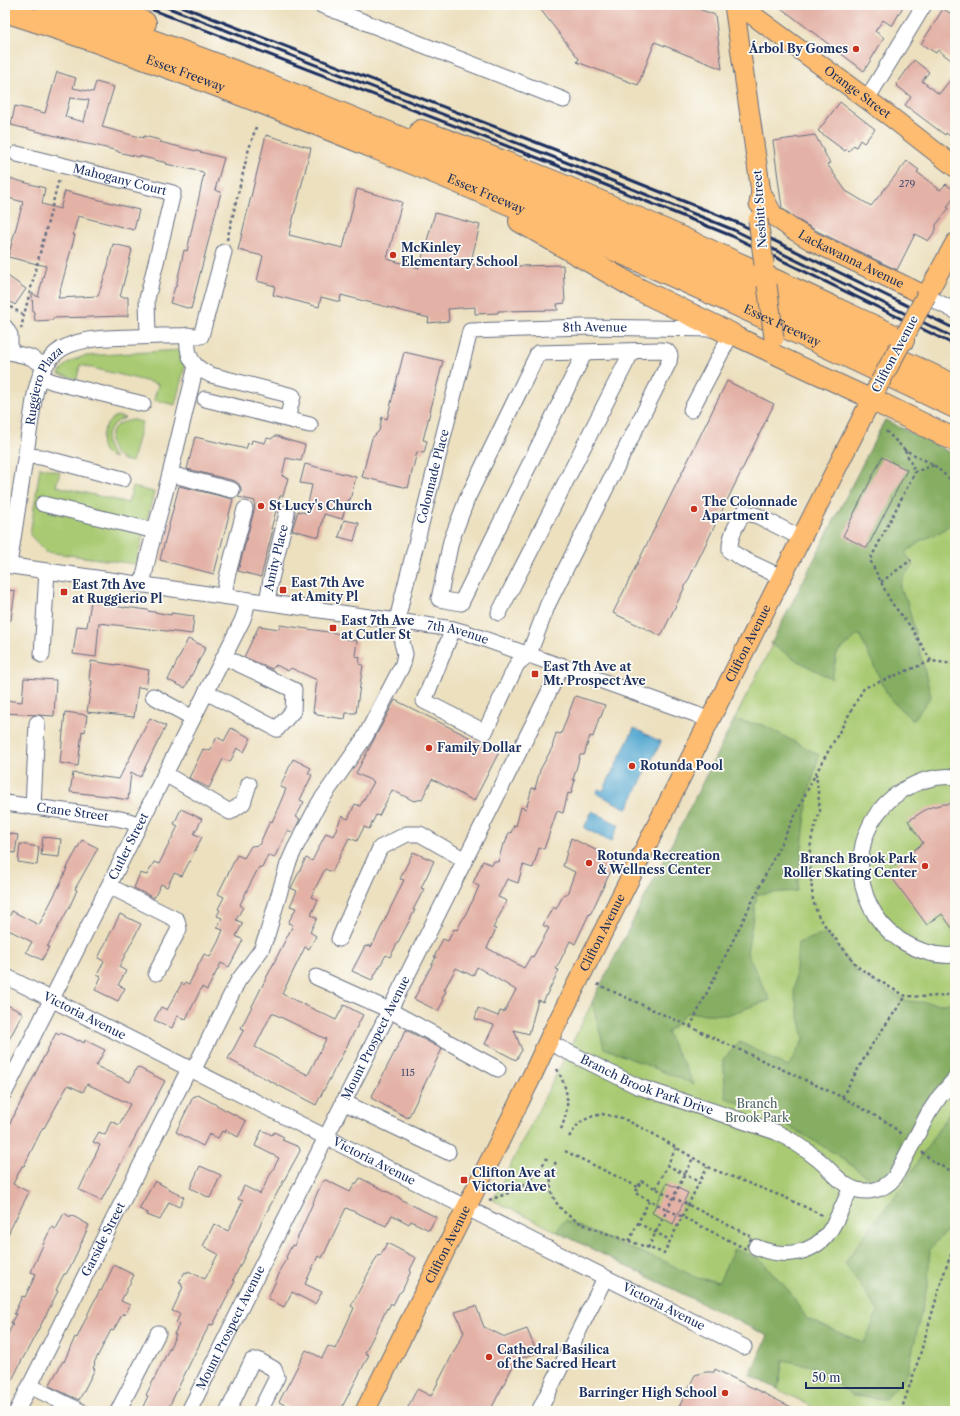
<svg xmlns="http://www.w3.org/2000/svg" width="960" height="1416" viewBox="0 0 960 1416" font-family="'Libre Caslon Text',serif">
<rect width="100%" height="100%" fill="#fdfcf7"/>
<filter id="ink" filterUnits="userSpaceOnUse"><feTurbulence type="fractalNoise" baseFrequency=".025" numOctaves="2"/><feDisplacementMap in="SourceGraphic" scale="8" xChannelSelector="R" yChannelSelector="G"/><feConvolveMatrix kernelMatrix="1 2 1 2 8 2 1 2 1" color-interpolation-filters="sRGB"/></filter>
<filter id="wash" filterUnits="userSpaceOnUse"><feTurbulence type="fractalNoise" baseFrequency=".012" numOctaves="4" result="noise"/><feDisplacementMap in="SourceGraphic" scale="16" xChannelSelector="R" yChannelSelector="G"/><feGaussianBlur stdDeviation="0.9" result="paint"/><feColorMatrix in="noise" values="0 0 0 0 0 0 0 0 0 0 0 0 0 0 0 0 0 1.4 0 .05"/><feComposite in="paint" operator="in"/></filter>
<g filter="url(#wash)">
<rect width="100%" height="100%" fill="#ece0bf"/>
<g fill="#a9ca72" stroke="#627c68">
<path d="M180,350l5,16 -10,39 -21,-5 4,-16 -78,-19 -3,14 -18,-5c5,-10 14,-15 26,-18z"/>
<path d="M117,416l8,2c-19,7 -25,24 -10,40 -22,-5 -14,-35 2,-42z"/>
<path d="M133,420l9,2 -10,40c-4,-1 -9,-1 -12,-4 -10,-7 -14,-21 -5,-31 4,-4 12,-6 18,-7z"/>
<polygon points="885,420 955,455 955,1411 821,1411 750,1375 768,1336 493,1200"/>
<polygon points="40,467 60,472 56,486 128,503 133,487 154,492 136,564 46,552 30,535"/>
</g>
<g fill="#86ae64" stroke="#506e61">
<polygon points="885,420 955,455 955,521 939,533 922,540 905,553 914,565 903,577 900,588 907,601 931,696 913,721 889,698 859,634 837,653 832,679 798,661 771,644"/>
<polygon points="734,720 763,725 819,755 808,796 797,891 757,894 747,953 770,1000 727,1015 686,1013 667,1033 694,1084 604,1048 592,1002"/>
<polygon points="826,933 857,972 907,1001 945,1004 955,1001 955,1069 922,1104 914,1127 890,1178 875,1183 836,1154 767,1113 726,1098 723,1059 740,1042 788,1067 804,1039 794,993 798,943"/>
<polygon points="952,1108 955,1108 955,1222 930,1249 928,1283 907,1375 885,1399 853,1396 812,1366 783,1360 778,1389 750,1375 768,1336 556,1231 565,1220 621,1245 666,1262 697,1278 719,1282 734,1249 760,1259 790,1292 807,1319 864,1343 878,1311 845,1263 876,1219 896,1196"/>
</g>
<g fill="#56a9d1" stroke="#386c98">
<polygon points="634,728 661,742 627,809 596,793 598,789 603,791"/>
<polygon points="592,811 619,825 611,842 584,828"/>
</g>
<g id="blocks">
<g fill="#e3b1a5" fill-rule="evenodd">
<polygon points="537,5 688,5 715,15 722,69 655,42 638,85 577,62 579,59"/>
<polygon points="777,5 904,5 892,26 883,20 875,31 884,38 864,71"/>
<polygon points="943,9 955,16 955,63 938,50 936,53 921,44"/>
<polygon points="914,60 929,72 922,81 939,94 955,74 955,140 946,133 945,135 905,105 911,97 896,85"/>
<path d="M57,72l19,6 -3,10 20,4 3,-10 18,5 -12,40 41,11 1,-2 16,4v2l64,16 -9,32 6,2 -30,117 -21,-6 5,-16h1l8,-37 3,1 17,-77 -1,-1v-1l-37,-8 1,-1 -28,-7v1l-21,-5v-1l-20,-5 -21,-4v-1l-66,-16 4,-19 30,7zM70,98l19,2 -5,22 -19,-5z"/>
<polygon points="840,102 875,129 864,143 860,140 856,147 854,145 849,151 847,149 845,151 818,131"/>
<polygon points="266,135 311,148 289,235 343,248 357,189 402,202 387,259 419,268 435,213 480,225 470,265 517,263 518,266 563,265 565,303 557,304 558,310 498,311 498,313 475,314 475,307 448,309 449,321 428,323 429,318 341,295 340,302 321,297 319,307 273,295 275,286 257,281 263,256 238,250"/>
<polygon points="815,135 830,163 827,164 846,191 871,206 907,161 919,170 917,172 940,190 946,184 955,191 955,196 947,207 949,208 936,225 936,230 928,241 915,234 897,270 817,231 798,220 782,208 773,141"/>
<polygon points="5,177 45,188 42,204 60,209 65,191 139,210 134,230 78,216 73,235 75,235 58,298 98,296 108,266 113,244 131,248 131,250 132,250 120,297 128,297 128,316 53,318 53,320 35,321 34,312 33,312 32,293 38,297 46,266 8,257 23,202 5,197"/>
<polygon points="5,274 26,289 15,305 5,298"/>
<polygon points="404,352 443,361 423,440 427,441 424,453 417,452 408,488 362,477 372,438 379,431 382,417 387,419"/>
<polygon points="727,381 774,404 661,636 613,613"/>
<polygon points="275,436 278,436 284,439 305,445 301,461 286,458 282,476 288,478 283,496 280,496 271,529 273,529 261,577 238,571 254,511 255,501 238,497 241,493 241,488 239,484 235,481 187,469 195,437 246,449 248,443 251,444 252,440 265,443 267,438 271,439"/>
<polygon points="882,457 907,470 867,548 843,536"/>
<polygon points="305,464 356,477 350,500 348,500 342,519 324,514 319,537 292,530 298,511 306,513 312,485 300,483"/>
<polygon points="179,486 233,499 214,574 160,560"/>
<polygon points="344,520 359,523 354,541 339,537"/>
<polygon points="5,589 15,591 11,620 5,620"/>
<polygon points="91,601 125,608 125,607 148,610 148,611 171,615 171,613 194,616 192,634 99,623 96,657 73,654 77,626 87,627"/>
<polygon points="280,625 342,634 341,638 357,641 355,656 360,657 359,664 363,665 356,713 346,713 345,719 317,715 317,713 313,712 317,680 291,668 288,671 276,665 272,669 244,657 259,626 279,629"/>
<polygon points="188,639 206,647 185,688 168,680"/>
<polygon points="91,661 116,665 116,664 149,670 146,688 138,687 134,717 87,712 92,681 89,680"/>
<polygon points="24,678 56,680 54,716 5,713 5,700 22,702"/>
<polygon points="575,696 605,705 601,717 599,718 593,737 590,736 584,755 580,755 573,780 575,780 571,794 568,793 563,813 557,811 544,849 539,848 533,868 523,865 518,883 507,879 498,897 507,901 493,928 496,929 487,948 524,968 531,956 533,957 549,928 543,925 553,907 556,909 564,894 567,894 575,872 563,866 571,838 616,860 590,915 589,914 575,944 570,941 556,969 559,970 543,1002 538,1000 529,1034 514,1030 522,1050 516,1060 485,1044 494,1025 475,1019 478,1008 498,1016 500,1011 504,1012 516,990 477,967 473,976 456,968 444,990 446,991 442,999 444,1000 438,1011 414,999 436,957 434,957 443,939 448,941 454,929 457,930 473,900 479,886 473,883 483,861 492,865 494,861 498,862 503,844 505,844 509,832 511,833 514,825 516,826 521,807 526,809 532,788 535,789 540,770 552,748 556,733 561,734"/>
<path d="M395,700l104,52 -25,49 -42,-22 -10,20 -8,2 -22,-11 -13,26 -3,-1 -7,14 -5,-2 -7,14 -8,-3 -17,34 -7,-3 -14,28 7,3 -7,15 6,3 -7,14 6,4 -7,13 -4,-2 -23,47 54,26 8,-15 19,10 -47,90 -88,-46 16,-30 -3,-1 52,-103 -5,-2 8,-15 -6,-2 7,-15 -6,-3 15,-30 6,3 14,-28 7,3 9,-20 6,3 7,-15 5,2 14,-24 -18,-9zM272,1013l54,26 -18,36 -53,-28z"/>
<polygon points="65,712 87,715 85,732 82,731 78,766 60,763"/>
<polygon points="150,718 166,726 140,777 131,772 128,800 116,798 117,797 70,792 73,773 119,779"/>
<polygon points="231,728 251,738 244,752 237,748 230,762 223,759 209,788 189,778 203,749 210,751 217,737 224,741"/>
<polygon points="293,759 311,768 308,773 312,775 300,800 304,802 296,817 300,819 293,833 288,830 274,858 268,855 262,868 259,867 246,892 240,905 243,907 236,920 243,923 236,936 243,940 229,967 221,963 207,990 202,987 186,1019 177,1016 172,1028 154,1020 161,1007 167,1010 182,983 184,985 185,982 189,984 204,954 210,957 218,942 223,930 217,928 222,918 217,916 220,910 218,909 224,897 218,894 237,855 244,858 251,846 259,845 270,821 272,822 286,789 280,787"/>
<polygon points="943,804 955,804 955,932 942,914 927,925 887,871 923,843 908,821 928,808"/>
<polygon points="181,809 202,819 194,834 202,837 182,876 174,873 167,887 161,884 154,898 134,888 140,873 147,875 154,862 159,864 178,826 174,824"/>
<polygon points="5,833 18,835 15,853 5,851"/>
<polygon points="43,837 61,839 59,857 41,855"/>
<polygon points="82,840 98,848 75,889 77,890 70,906 47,947 49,947 42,960 26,952 32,942 5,928 5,925 12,911 39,925 61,882 68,866"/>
<polygon points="20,844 39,847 37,865 18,862"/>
<polygon points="413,852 434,861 421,888 424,889 413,910 415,910 404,931 390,957 386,955 372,980 352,971 365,946 367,947 368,945 371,947 375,940 404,880 400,879"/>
<polygon points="120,914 141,924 119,967 126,971 118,985 125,988 118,1001 95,990 101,977 97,975 99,973 98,973 104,961 98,958"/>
<polygon points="5,1004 23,1013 5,1047"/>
<polygon points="406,1030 442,1049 408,1118 371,1098"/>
<polygon points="56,1033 59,1035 60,1033 79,1041 79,1040 84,1043 85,1040 105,1050 96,1066 130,1082 137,1067 165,1081 101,1201 79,1190 100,1145 93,1142 99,1132 105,1135 111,1121 119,1125 130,1104 87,1084 83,1092 68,1085 44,1128 43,1127 24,1166 22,1166 13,1184 29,1192 5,1240 5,1133"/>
<polygon points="198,1095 246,1121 238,1137 226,1130 225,1133 222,1131 218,1138 209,1134 203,1146 176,1132 193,1097"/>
<polygon points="262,1130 272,1135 274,1132 284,1137 282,1140 299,1147 300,1151 265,1215 233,1280 235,1281 213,1325 210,1324 194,1355 167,1411 141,1411 148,1396 146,1395 176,1335 174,1334 179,1325 176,1323 180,1314 172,1311 183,1287 181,1286 182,1283 179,1282 185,1272 187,1273 188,1271 205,1279 218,1254 203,1246 214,1224 228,1231 243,1201 238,1199 244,1186 260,1194 279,1158 255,1146"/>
<polygon points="200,1166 221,1175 210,1198 190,1188"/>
<polygon points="360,1178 400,1198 400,1199 436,1217 429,1230 411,1221 409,1224 392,1215 386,1226 346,1208 322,1258 318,1256 305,1284 322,1292 315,1304 292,1292 284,1307 268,1298 280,1272 279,1271 287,1258 286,1257 292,1245 294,1246 322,1182 326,1180 350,1192 355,1183 357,1183"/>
<polygon points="155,1181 184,1197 179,1207 169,1202 160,1220 147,1215 148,1213 139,1209"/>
<polygon points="667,1183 688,1193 673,1224 652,1213"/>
<polygon points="64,1213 70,1217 71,1215 89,1225 73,1262 66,1274 64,1274 56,1290 58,1291 45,1317 21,1362 5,1394 5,1339 13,1324 11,1323 16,1314 14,1314 22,1296 25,1297 36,1274 31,1272 47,1236 52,1227 56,1229"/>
<polygon points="387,1243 416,1258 410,1270 411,1271 402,1291 399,1293 393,1305 391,1303 388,1309 387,1308 381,1321 365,1353 369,1355 340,1411 287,1411 289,1407 279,1402 306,1350 322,1358 328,1346 335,1349 354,1308 351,1306 378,1255 380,1256"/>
<polygon points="114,1265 134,1275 121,1301 130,1305 125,1315 123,1313 113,1331 111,1330 94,1363 95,1364 93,1368 95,1369 79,1400 49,1386 63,1361 64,1362 75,1337 77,1338 91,1307 100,1290 101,1291"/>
<polygon points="476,1306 484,1327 505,1337 527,1329 537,1353 516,1360 490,1411 406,1411 417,1389 431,1396 464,1332 455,1312"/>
<polygon points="715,1369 799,1411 677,1411 695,1375 706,1372 714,1372"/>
</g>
</g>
</g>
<g filter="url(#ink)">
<use href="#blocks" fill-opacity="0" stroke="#646d80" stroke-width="1"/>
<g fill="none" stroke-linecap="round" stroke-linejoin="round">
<defs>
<g id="minor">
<polyline points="321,5 564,100"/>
<polyline points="867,99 924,5"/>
<path id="s1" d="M17,154l156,39 -26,106 1,37"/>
<polyline points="926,296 955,311"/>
<polyline points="5,327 10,335 10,352"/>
<path d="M188,335c-2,21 4,32 23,40l82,21 -6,23"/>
<polyline points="5,351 30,357 45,366"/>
<polyline points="40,377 54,382 143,404"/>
<polyline points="205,399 310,425"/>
<polyline points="691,410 731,334"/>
<polyline points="26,456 41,457 123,479"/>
<polyline points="170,474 196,366"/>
<polyline points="43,504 155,531"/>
<path id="s2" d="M5,565l448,64 14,4 228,81 14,6"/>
<path id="s3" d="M9,565l25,-165c3,-18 8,-35 22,-47 18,-16 54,-15 77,-16 23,-1 45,-2 68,-1l23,-84"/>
<path d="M781,577l-38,-18 -13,-8c-1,-15 7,-27 14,-39l14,4 43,22"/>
<polyline points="142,585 150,549 170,474 232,490"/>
<polyline points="224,596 227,577 245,509"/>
<path id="s4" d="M267,602l4,-23 16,-66"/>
<polyline points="499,613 632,351"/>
<path id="s5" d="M397,621l5,-22 68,-268 113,-4 132,2"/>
<polyline points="453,629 424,701 485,732 517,664 529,654 548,604 669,362 670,355 667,351 660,350 538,353 467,499 451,541 439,599 461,603 585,352"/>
<polyline points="42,655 47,571"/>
<polyline points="206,692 277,729 293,711 294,690 224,657"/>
<polyline points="153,696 193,718"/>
<polyline points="165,774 230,812 243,803 249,784"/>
<path d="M955,777c-18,-2 -36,4 -52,13 -56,34 -56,114 -3,150 16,10 36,17 55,15"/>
<path id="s6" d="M5,803l111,15 13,3 10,4"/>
<polyline points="33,807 37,723"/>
<polyline points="109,886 177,920 179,929 156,973"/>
<polyline points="339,939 380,848 407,834 420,834 465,860"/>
<path id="s7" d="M5,976l739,371"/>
<polyline points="316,977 389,1010 498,1069"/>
<path id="s8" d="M548,1042l89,44 139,46c14,7 27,15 39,25 11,8 19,19 30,27 16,12 38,8 50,-7l33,-63 12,-18 15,-17"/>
<polyline points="193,1071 238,981 261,950 267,935 288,864 295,848 319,803 365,737 403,664 405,654 402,643 405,622"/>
<path id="s9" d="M5,1092l237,-471 3,-8 3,-13"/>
<polyline points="343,1102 448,1152"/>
<path d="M756,1247c25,11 56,9 73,-15 9,-13 15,-30 22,-44"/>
<polyline points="30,1386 80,1411"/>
<path id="s10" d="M17,1411l172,-342"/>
<polyline points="118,1411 158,1333"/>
<path id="s11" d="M189,1411l366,-731 6,-15"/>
<polyline points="228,1411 252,1361 258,1360 274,1369 277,1377 260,1411"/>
<polyline points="539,1411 605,1278"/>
</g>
<g id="major">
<polyline points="734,5 761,192 759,204"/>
<path id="s12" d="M739,5l152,112 64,50"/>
<path id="s13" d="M761,192l12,23 19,14 20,12 114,55 29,-53"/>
<polyline points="731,334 871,399"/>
<path id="s14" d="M365,1411l166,-333 20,-43 327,-649"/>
</g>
<g id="highway">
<path d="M46,5c123,39 243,87 362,136 185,76 366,160 547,245"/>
<polyline points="101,5 145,23"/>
<path id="s15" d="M5,11c129,41 254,89 378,140 194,79 384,166 572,256"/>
<path d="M421,131c49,18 97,36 145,56 113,48 225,101 337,153"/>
<polyline points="520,221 638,289 731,334"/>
<polyline points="871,399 955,440"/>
</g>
</defs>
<use href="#minor" stroke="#646d80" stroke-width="17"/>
<use href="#major" stroke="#646d80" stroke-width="21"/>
<use href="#highway" stroke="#646d80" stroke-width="24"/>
<g stroke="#646d80" stroke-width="2.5" stroke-dasharray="3 3" stroke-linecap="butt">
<polyline points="227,240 248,152 256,127"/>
<polyline points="5,304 24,315"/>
<polyline points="21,329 24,315 59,179"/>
<polyline points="886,431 905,450 934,465 955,484"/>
<polyline points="905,450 915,472"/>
<polyline points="881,582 911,560"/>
<polyline points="931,661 911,627 891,602 870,560 915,472 934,465"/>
<polyline points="816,773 820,811 812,836 809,858 813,901 819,918 858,967 891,988 906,996 926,997 955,994"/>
<polyline points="597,984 842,1097 890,1124 902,1135"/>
<polyline points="690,1027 816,773 864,688 931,661 955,664"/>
<path d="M557,1069c13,24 13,38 3,63"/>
<polyline points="842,1097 873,1043 906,996"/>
<polyline points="569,1137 579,1123 590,1117 602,1114 622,1118 650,1132 712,1169 784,1197 824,1216"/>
<polyline points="565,1151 638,1187"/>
<polyline points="922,1152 934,1162 955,1173"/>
<path d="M556,1162c-5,8 -6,18 -5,27 6,31 44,40 69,49 15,5 29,10 44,15l43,-86"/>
<polyline points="667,1165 699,1182"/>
<polygon points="641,1181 752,1237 746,1249 635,1193"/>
<polyline points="656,1188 676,1148"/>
<path d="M489,1200c29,-10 42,-14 58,-42"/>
<polyline points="638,1223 670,1240"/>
<polyline points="629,1241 649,1201"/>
<polyline points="648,1248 693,1158"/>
<polyline points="901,1411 919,1358 943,1276 955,1244"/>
</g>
<use href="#minor" stroke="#fff" stroke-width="15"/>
<use href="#major" stroke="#fdbc6f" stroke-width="19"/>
<use href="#highway" stroke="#fdbc6f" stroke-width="22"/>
<g stroke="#1b2f5e" stroke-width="3">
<polyline points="140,5 551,163 732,236 955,345"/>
<polyline points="161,5 553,157 734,230 955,338"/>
<polyline points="178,5 556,150 738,223 955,329"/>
</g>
<defs>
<g id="major-bridge">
<polyline points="758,220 764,264"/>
<polyline points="767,285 774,338"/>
<polyline points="907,332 926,296"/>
<polyline points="880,382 899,347"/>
</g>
</defs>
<use href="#major-bridge" stroke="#646d80" stroke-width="21" stroke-linecap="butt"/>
<use href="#major-bridge" stroke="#fdbc6f" stroke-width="19"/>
</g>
</g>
<g fill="#c8321e" stroke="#fdfcf7" stroke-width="1.5">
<circle cx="856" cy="49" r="4"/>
<circle cx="393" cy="255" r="4"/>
<circle cx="261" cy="506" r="4"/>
<circle cx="694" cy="509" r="4"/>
<rect x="279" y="586" width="8" height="8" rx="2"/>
<rect x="60" y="588" width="8" height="8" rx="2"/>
<rect x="329" y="624" width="8" height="8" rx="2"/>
<rect x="531" y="670" width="8" height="8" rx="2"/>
<circle cx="429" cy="748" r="4"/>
<circle cx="632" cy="766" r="4"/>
<circle cx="589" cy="863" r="4"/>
<circle cx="925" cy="866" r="4"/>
<rect x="460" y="1176" width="8" height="8" rx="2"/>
<circle cx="489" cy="1357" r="4"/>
<circle cx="725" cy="1393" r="4"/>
</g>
<g text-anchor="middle" stroke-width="3.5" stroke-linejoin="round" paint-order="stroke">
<g font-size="10" fill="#4d5070">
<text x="907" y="187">279</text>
<text x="408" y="1076">115</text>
</g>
<g font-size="12" font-weight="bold" fill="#1b2f5e" stroke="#fdfcf7" text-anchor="start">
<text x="848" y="53" text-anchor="end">Árbol By Gomes</text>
<text x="401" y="252">McKinley<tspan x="401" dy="14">Elementary School</tspan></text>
<text x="702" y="506">The Colonnade<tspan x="702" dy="14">Apartment</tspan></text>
<text x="269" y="510">St Lucy's Church</text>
<text x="291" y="587">East 7th Ave<tspan x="291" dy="14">at Amity Pl</tspan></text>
<text x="72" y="589">East 7th Ave<tspan x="72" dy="14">at Ruggierio Pl</tspan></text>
<text x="341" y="625">East 7th Ave<tspan x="341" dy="14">at Cutler St</tspan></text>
<text x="543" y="671">East 7th Ave at<tspan x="543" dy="14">Mt. Prospect Ave</tspan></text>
<text x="437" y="752">Family Dollar</text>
<text x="640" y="770">Rotunda Pool</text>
<text x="597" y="860">Rotunda Recreation<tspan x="597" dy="14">&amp; Wellness Center</tspan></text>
<text x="917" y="863" text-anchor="end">Branch Brook Park<tspan x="917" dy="14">Roller Skating Center</tspan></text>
<text x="472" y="1177">Clifton Ave at<tspan x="472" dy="14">Victoria Ave</tspan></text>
<text x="497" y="1354">Cathedral Basilica<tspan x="497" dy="14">of the Sacred Heart</tspan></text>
<text x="717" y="1397" text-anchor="end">Barringer High School</text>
</g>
<g font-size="12" fill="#1b2f5e" stroke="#fdfcf7">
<text dy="4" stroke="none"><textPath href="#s15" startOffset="191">Essex Freeway</textPath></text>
<text dy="4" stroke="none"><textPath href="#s12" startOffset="147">Orange Street</textPath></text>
<text dy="4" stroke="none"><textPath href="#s1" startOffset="106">Mahogany Court</textPath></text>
<text dy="4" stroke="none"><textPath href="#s15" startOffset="515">Essex Freeway</textPath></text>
<text transform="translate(760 209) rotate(-94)" y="4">Nesbitt Street</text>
<text dy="4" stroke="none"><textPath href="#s13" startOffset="116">Lackawanna Avenue</textPath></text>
<text dy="4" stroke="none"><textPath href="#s15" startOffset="839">Essex Freeway</textPath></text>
<text dy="4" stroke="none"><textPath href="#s5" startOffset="424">8th Avenue</textPath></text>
<text transform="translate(895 354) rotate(-62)" y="4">Clifton Avenue</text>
<text dy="4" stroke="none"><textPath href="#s3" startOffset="184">Ruggiero Plaza</textPath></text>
<text dy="4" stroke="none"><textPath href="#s5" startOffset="149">Colonnade Place</textPath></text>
<text dy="4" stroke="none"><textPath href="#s4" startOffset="45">Amity Place</textPath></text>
<text dy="4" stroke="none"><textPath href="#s2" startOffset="458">7th Avenue</textPath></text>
<text dy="4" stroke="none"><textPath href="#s14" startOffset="858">Clifton Avenue</textPath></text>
<text dy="4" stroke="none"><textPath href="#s6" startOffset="68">Crane Street</textPath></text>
<text dy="4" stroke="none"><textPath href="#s9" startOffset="275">Cutler Street</textPath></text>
<text dy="4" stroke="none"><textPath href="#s14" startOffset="534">Clifton Avenue</textPath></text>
<text dy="4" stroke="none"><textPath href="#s7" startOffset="89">Victoria Avenue</textPath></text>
<text dy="4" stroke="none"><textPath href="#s11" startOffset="417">Mount Prospect Avenue</textPath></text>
<text dy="4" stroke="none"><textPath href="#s8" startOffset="108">Branch Brook Park Drive</textPath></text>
<text dy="4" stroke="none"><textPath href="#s7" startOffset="413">Victoria Avenue</textPath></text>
<text dy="4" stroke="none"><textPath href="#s10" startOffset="192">Garside Street</textPath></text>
<text dy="4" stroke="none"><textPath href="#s14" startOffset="186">Clifton Avenue</textPath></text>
<text dy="4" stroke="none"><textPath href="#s7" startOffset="737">Victoria Avenue</textPath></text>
<text dy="4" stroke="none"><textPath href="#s11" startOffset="93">Mount Prospect Avenue</textPath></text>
</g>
<g font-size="12" fill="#465e64" stroke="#fdfcf7">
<text x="757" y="1108">Branch<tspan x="757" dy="14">Brook Park</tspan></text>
</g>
</g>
<rect width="960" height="1416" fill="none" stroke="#fdfcf7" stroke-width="20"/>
<path d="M806 1382v6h97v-6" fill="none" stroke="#1b2f5e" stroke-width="2"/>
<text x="812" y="1382" font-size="12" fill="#1b2f5e" stroke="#fdfcf7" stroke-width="3" paint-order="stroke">50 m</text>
</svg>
